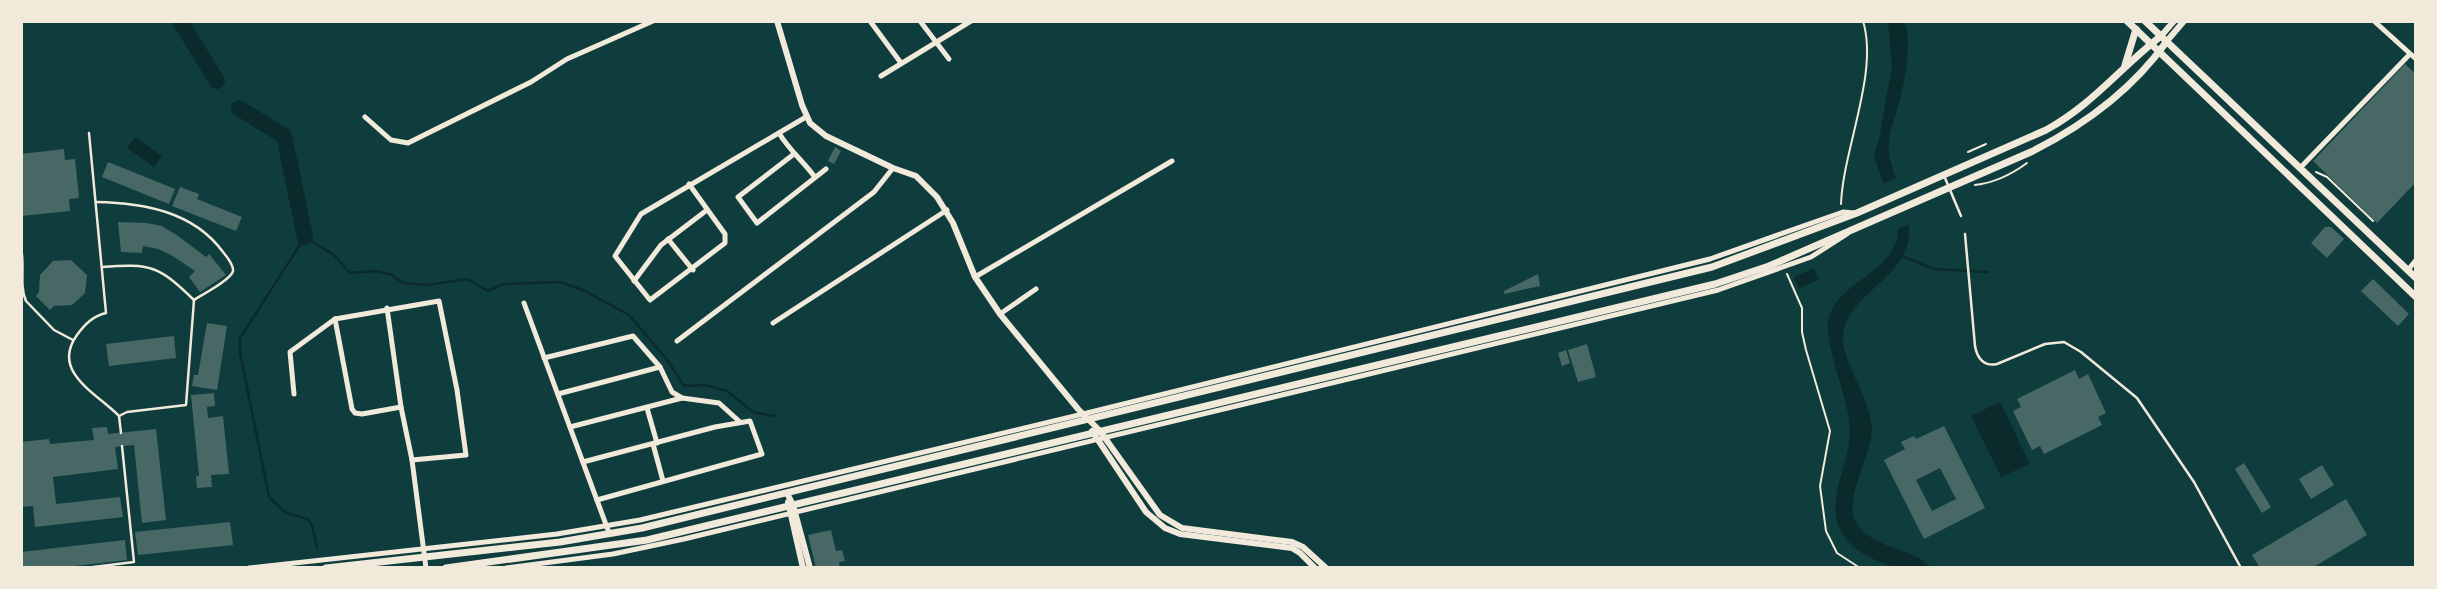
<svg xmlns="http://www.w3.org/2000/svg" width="2437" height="589" viewBox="0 0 2437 589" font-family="Commissioner,sans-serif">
<rect width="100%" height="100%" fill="#0f3d3e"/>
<g fill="#0a2a2b">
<path d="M1888,21h16c9,23 0,65 -7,89 -3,10 -7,21 -8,31 -3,35 30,71 17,108 -12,32 -53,47 -62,80 -8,27 28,69 28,101 -1,26 -29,71 -16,93 18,27 54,23 76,45 -11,0 -26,2 -37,-1 -37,-11 -67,-31 -58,-75 5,-25 16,-47 12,-73 -3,-23 -25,-80 -21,-99 9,-40 69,-46 70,-91l-24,-73 6,-22 12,-68z"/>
<polygon points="135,137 162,156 154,167 127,148"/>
<polygon points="1814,268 1819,280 1799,288 1794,277"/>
<polygon points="2000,402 2030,464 2001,477 1971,416"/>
</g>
<polygon fill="#0f3d3e" points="1901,176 1912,223 1894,231 1881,185"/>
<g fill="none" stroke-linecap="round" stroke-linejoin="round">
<g stroke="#0a2a2b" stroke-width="2.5">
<polyline points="1900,255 1934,269 1988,272"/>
<polyline points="317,548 312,525 308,519 286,513 269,497 240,353 240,338 305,237 334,255 350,273 374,271 390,274 403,283 427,285 468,279 488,291 504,284 560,282 585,291 629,315 668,361 684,386 706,385 727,391 753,412 775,416"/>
</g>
<g stroke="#0a2a2b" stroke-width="16">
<polyline points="180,21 217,81"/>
<polyline points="239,108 284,136 305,237"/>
</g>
</g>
<g fill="#486865" fill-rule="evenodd">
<polygon points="2405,64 2416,74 2416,182 2377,223 2313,161"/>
<polygon points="835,147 841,151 834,164 828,161"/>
<polygon points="64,149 65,160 75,159 79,198 69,199 70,211 21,216 21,154"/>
<polygon points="108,162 175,189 169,204 102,177"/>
<polygon points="180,187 199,194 197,199 242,217 236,231 172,206"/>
<polygon points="118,222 147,223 162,226 178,236 206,257 209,254 226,275 200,292 189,277 195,271 171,255 158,249 143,246 142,253 121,252"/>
<polygon points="2325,227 2331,227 2344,239 2327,258 2311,243"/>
<polygon points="71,260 87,275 85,293 72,305 54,306 50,310 36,296 39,292 40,275 53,261"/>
<polygon points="1538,274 1540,286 1504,294 1504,291"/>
<polygon points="2373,279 2409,314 2398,326 2361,291"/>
<polygon points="207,323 227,326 217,390 192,386 194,375 198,375"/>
<polygon points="174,336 176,358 109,366 106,344"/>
<polygon points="1587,344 1596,377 1578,382 1568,350"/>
<polygon points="1566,350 1570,363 1562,366 1558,353"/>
<polygon points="2075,370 2079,379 2088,374 2106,413 2098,417 2102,425 2044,454 2040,446 2032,450 2013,411 2021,407 2017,399"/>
<polygon points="214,393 215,406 207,407 208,418 223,416 229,474 211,475 212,487 197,488 196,476 199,476 191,395"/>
<path d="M1944,426l41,82 -61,31 -40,-79 21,-11 -4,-7 13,-6 2,3zM1940,468l16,31 -24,12 -16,-31z"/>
<polygon points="107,427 108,434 156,429 166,520 142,523 134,445 115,447 118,469 53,477 56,504 120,497 123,517 35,527 33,506 21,507 21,442 49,439 50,444 94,440 92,428"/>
<polygon points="2244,463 2271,507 2262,513 2235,469"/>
<polygon points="2322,465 2334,485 2311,499 2299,479"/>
<polygon points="2346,499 2367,535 2312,568 2260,568 2252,555"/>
<polygon points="230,522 233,545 138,555 135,532"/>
<polygon points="831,530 836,551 842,550 845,561 839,562 840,568 816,568 808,535"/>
<polygon points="125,540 127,560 57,568 21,568 21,552"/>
</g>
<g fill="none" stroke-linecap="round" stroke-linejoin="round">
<g stroke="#f1e9da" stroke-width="2">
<polyline points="1968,152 1986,144"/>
<polyline points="2316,172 2327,177 2373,221"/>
<path d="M1975,185c18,-2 37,-11 52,-22"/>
<path d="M1841,204c2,-55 38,-131 22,-183"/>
<polyline points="1787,274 1802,308 1802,332 1806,350 1830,431 1820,486 1826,531 1837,553 1860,568"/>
</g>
<g stroke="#f1e9da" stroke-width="2.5">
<path d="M89,133l17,180c-13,3 -21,11 -29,22 -27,37 21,59 42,81"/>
<polyline points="1945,178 1961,216"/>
<path d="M96,202c47,1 97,9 127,50 4,5 11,13 10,19 -2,9 -30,23 -39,29"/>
<path d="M1965,234l10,112c2,12 9,21 22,18l48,-20 19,-2 17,10 56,46 57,84 47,86"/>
<path d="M21,248c4,17 -2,38 5,53l28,29 19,10"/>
<path d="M102,267c49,-4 57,-1 92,33"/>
<polyline points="119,416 127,412 186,405 194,300"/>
<polyline points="119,416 121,433"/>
<polyline points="85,568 134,562 122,446"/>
</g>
<g stroke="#f1e9da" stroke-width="5">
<polyline points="870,21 901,63"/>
<polyline points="920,21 949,59"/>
<polyline points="2374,21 2416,59"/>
<polyline points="881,76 971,21"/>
<polyline points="365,117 391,140 408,143 531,82 567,59 653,21"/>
<path d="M779,133c10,17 24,28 35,43"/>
<polyline points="794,154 738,197 757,223 826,169"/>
<polyline points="2300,168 2410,54"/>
<polyline points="689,184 725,234 725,243 650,300 615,256 641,214 806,117"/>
<polyline points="668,239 693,270"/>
<polyline points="2408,270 2416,260"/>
<polyline points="975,277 1172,161"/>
<polyline points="634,281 661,245 707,210"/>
<polyline points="524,303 608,530"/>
<polyline points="387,308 401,407 412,460 426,568"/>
<polyline points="1000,314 1036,289"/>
<polyline points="773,323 947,210"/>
<polyline points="677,341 874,192 893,168"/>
<polyline points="544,358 633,336 660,367 672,392 682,398 719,403 740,422"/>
<polyline points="294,394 290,352 335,319"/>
<polyline points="558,394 660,367"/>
<polyline points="401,407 362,414 355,413 352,409 335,319 439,301 457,390 466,455 412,460"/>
<polyline points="647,408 657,443"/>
<polyline points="570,427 682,398"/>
<polyline points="653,444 663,481"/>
<polyline points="583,462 715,427 750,421 762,454 597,500"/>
<polyline points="249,568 557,534 640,520 1083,414 1710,259 1843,212 1855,213"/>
<polyline points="506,568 613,554 684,539 1718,290 1811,257 1847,234"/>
</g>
<g stroke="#f1e9da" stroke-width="6">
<polyline points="777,21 802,105 810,123 826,136 893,168 916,176 937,197 953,223 975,277 1000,314 1078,409 1100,431 1160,515 1182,528 1292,542 1303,547 1326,568"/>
<polyline points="2161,36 2174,21"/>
<polyline points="2167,41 2184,21"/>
<polyline points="1092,431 1146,512 1165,528 1180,534 1292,548 1300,553 1315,568"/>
<polyline points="787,493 793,505 810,568"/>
<polyline points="788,502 803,568"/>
</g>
<g stroke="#f1e9da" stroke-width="7">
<polyline points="2127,21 2416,297"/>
<polyline points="2145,21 2416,278"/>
<polyline points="2125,65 2136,29"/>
<path d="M326,568l234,-26 82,-14 1070,-261 145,-54 189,-83c46,-25 74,-62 115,-94"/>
<path d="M446,568l201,-28 1068,-256 54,-18 264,-115c51,-26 100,-62 134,-110"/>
</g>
</g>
<rect width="2437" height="589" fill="none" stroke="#f1e9da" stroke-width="46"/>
</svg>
